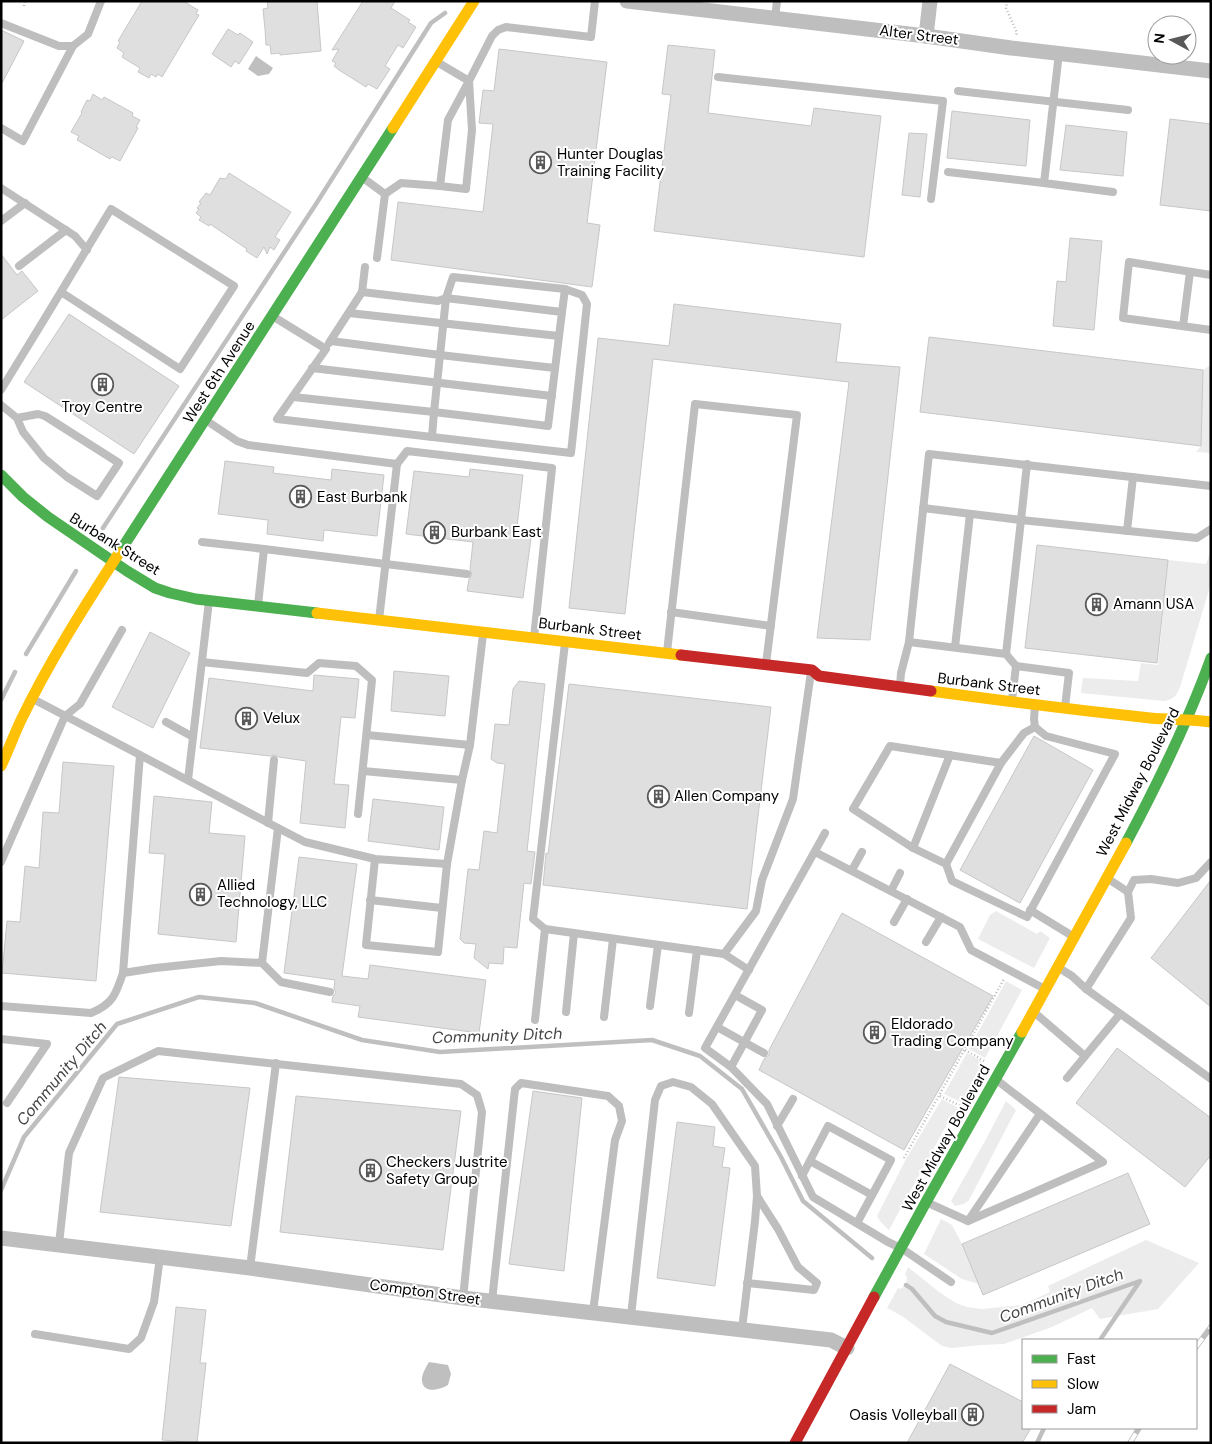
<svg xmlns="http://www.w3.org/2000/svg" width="1212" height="1444" viewBox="0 0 1212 1444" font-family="'DM Sans',sans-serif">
<rect width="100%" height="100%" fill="#fff"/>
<g fill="#ececec">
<polygon points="1211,365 1211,453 1196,452 1201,446 1203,370"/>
<path d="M1211,550v33l-30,101c-3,9 -6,16 -17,17l-83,-8 2,-15 55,3 3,-18 17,2 10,-105 38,4z"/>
<polygon points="996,911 1037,934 1040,931 1050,938 1034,968 978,939 990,915"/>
<polygon points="1006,981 1022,990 985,1058 969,1049"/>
<polygon points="967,1053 983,1062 961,1102 944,1094"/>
<polygon points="942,1099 958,1108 946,1126 889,1230 880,1221 877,1216 906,1159"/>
<polygon points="1006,1101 1016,1110 969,1200 964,1204 955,1206 951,1201 985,1141"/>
<polygon points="941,1219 952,1225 962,1244 979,1284 962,1279 924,1254"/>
<polygon points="1146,1240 1199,1263 1158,1309 1100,1319 1092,1308 1052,1327 1004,1344 981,1345 952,1348 942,1346 902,1316 887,1308 898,1288 900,1289 906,1285 907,1276 905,1275 908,1267 939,1292 956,1303 967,1307 982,1309 1022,1305 1050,1292 1048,1286"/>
</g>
<g fill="#bfbfbf">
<polygon points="256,56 273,68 269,74 258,76 248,69"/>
<path d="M429,1362l19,3 3,9 -3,11c-7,4 -24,10 -26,-4 -1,-6 4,-14 7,-19z"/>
</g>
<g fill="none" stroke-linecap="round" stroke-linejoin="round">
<g stroke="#bfbfbf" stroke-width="4.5">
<polyline points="103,528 316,204 431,23 445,13"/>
<polyline points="26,654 76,571"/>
<polyline points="1,700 15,672"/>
<polyline points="1,1190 24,1137 117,1024 199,997 255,1003 362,1040 440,1052 652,1040 700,1056 742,1089 781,1157 803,1201 872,1258"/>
<polyline points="906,1285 912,1289 935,1316 946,1322 992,1333 1140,1281 1100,1340"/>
<polyline points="1037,1443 1044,1428"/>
</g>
</g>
<g fill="#dfdfdf" stroke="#c7c7c7">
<polygon points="142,1 183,1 198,10 196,14 199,15 162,77 158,74 156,77 151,74 149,78 138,72 140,68 122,57 124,53 117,48 120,42 118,41"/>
<polygon points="267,1 317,1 321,51 280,55 280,53 271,54 270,45 266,45 265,29 263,9 268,8"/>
<polygon points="363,1 395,1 391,8 410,20 408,22 416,27 403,48 398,45 385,66 390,69 377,89 368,84 366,87 339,70 334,66 336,63 332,61 339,49 332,50"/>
<polygon points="228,29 238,35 240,33 253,42 239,64 235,61 231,67 212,54"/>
<polygon points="1,30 24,41 1,85"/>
<polygon points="668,45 715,50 708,113 811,126 814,108 881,116 864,257 654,231 671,95 662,94"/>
<polygon points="499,49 607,62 587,223 600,225 592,287 391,260 398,202 483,212 493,124 479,123 483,90 494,91"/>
<polygon points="93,94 102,100 104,97 133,113 132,116 140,120 136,127 138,128 120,161 112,157 110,159 77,140 79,136 71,132 82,113 81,112 87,100 90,101"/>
<polygon points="952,111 1030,120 1026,166 947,158"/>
<polygon points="1170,119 1211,124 1211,211 1160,205"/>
<polygon points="1066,125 1127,132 1123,176 1060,170"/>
<polygon points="909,133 927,134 920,197 902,195"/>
<polygon points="229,173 291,212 275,237 280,240 274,250 270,247 267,254 264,247 257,258 246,251 247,249 210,224 209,226 199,220 201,217 196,213 199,209 197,208 201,203 199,202 206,193 210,195 220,178 226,179"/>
<polygon points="1070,238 1102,241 1094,330 1053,326 1057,281 1066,282"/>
<polygon points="1,254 17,275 22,271 38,291 1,320"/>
<polygon points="674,304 841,324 836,362 900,367 870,640 817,638 849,382 653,359 625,614 569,608 598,338 669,346"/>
<polygon points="69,314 179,386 134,454 24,382"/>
<polygon points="929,337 1203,370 1201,446 920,412"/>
<polygon points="225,461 274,467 273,473 331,480 332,469 384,475 377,536 324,530 323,541 267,534 268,520 218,514"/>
<polygon points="470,469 523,475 516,536 531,538 523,598 467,591 469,579 472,575 470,569 473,542 406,534 414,471 469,477"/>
<polygon points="1037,545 1168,560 1157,663 1025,648"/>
<polygon points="150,632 190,653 153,728 112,707"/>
<polygon points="394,671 449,676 445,716 391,711"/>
<polygon points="314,675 359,679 355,718 341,717 334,784 349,785 345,828 300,823 306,761 279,757 275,755 270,756 200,748 209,678 313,691"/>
<polygon points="519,681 545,684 527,851 535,852 531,884 524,883 517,948 504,947 503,964 489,963 488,969 474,958 476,944 464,943 460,939 468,869 479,870 484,831 497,833 505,764 497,763 491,759 495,724 509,725 513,689"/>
<polygon points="569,684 771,707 747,909 543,885 546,853 548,854"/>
<polygon points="1034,736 1093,770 1020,903 960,870"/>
<polygon points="63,762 114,766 96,981 2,973 7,921 20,922 25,866 39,868 43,812 59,813"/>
<polygon points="154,796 212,802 209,833 245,836 236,942 158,934 165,854 149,853"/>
<polygon points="373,799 444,807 439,850 368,841"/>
<polygon points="299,857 357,864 342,976 368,979 370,965 486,980 479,1033 358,1017 360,1006 332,1002 333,996 336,993 334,988 335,980 284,973"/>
<polygon points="1211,880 1211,1007 1151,958"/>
<polygon points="842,913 993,996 904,1150 759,1070 764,1059 769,1055 769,1050"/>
<polygon points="1117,1048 1211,1118 1211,1155 1185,1187 1076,1103"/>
<polygon points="119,1077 250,1088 231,1226 100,1212"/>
<polygon points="533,1091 582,1098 564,1271 509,1264"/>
<polygon points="296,1096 461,1111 443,1250 280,1232"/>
<polygon points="677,1122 715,1127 713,1146 725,1148 722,1167 730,1168 715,1286 657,1278"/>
<polygon points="1128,1173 1150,1224 983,1295 962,1244"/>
<polygon points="176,1307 206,1310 200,1363 206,1363 197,1443 162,1440"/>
<polygon points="950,1364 1023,1402 1023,1428 1031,1428 1022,1443 907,1443"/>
</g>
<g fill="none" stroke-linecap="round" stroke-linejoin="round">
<g stroke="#b9b9b9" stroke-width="2.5" stroke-dasharray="1 2.5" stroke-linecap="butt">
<polyline points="1007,1 1006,8 1017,33 1016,35"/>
<polyline points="24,6 25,1"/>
<polyline points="965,1050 986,1062"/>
<polyline points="940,1096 961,1106"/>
<polyline points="904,1158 1004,979"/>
</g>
<g stroke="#bebebe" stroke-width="8">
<polyline points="775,18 777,1"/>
<polyline points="1,23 59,46 73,46 88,34 101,1"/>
<polyline points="1059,53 1044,183 1113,192"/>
<polyline points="437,62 469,81 448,120 440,186 466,189 472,130 469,81 492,36 498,30 506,27 591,37 595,1"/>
<polyline points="718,77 943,101 931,199"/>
<polyline points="958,91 1128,110"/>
<polyline points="1,128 23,141 73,46"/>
<polyline points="948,172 1044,183"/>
<polyline points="363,178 385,194 401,183 440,186"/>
<polyline points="1,188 75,236 87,250"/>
<polyline points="1,221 25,203"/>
<polyline points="377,258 385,194"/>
<polyline points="19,266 66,230"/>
<polyline points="1211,275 1129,262 1123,318 1211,330"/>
<polyline points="562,312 565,289"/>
<polyline points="349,313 559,336"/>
<polyline points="274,317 326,349 277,419 571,453 587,304 582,295 565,289 453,277 446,298 438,301 362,292"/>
<polyline points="1183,326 1190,272"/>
<polyline points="331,341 440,355 434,412 548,426 562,312 446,298 440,355 555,368"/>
<polyline points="329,343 362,292 365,267"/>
<polyline points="312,368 552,396"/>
<path d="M1,390c37,-60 74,-121 110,-181l123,77 -54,83 -119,-77"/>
<polyline points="293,397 434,412 432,437"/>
<polyline points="1,405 17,418 23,432 44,458 67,477 97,496 119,463 45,416 38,414 17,418"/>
<polyline points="207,421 237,441 248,445 397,464 379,620"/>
<polyline points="397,464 407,451 552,468 534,638"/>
<polyline points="923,508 1021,520 1027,464"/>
<polyline points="1127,531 1133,477"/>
<polyline points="202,542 264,549"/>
<polyline points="258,605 264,549 467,574"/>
<polyline points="671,612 771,626"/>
<polyline points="909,642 1006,654 1016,666 1012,700"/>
<polyline points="565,643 533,919 545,929 724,954 749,970"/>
<polyline points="955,647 970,514"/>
<polyline points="667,652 695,404 797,415 766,664"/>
<polyline points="1006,654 1021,520 1197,538 1211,529"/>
<polyline points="202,662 307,673 319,663 356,666 372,680 358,814"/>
<polyline points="1016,666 1069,673 1065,707"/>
<polyline points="900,686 901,673 909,642 929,454 1211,486"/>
<polyline points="166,722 193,737"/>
<polyline points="367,735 470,745"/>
<polyline points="1001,763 890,746 853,809 913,848 946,864 952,881 1027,917 1115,754 1046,736 1035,727 1034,719 1035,705"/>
<polyline points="363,771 462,780"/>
<polyline points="188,780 209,601"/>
<polyline points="268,823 274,760"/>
<polyline points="278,828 305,842 375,859 447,864 438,952 366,945 375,859"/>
<polyline points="825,833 705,1048 731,1067 767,1104 813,1197 888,1242 901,1248 951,1282"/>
<polyline points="913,848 950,755"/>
<polyline points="815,852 960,927 971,950 1045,989"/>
<polyline points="1,862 65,716 80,704 122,630"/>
<polyline points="447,864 462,780 470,745 483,634"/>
<polyline points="946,864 1001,763 1024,733 1035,727"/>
<polyline points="852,870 862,852"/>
<polyline points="891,891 900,873"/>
<polyline points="1128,892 1134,880 1151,879 1178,883 1196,878 1211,862"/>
<polyline points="370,900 442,908"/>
<polyline points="1030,910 1074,937"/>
<polyline points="894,922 907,899"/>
<polyline points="926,942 941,917"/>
<polyline points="724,954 756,911 762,880 793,799 811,672"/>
<polyline points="262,963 281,982 330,992"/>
<polyline points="1059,968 1072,976 1086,989 1211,1079"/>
<polyline points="123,973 155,968 221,961 262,963 278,828 140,755"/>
<polyline points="1086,989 1131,918 1128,892 1107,878"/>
<path d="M1,1006l90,7c22,-9 25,-19 32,-40l17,-218 -107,-56"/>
<polyline points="650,1006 658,945"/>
<polyline points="566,1012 574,933"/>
<polyline points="689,1013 697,950"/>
<polyline points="1035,1013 1085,1056"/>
<polyline points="604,1017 613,939"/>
<polyline points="535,1020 545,929"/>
<polyline points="717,1027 764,1053"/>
<polyline points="1,1039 47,1044 7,1103"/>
<polyline points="731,1067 762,1010 735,995"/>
<polyline points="1067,1078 1120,1014"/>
<polyline points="777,1126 793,1099"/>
<polyline points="810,1161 872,1195"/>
<polyline points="802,1176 828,1126 891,1160 857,1223"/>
<polyline points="926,1202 968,1221 1103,1162 998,1081"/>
<polyline points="968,1221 1040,1114"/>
<polyline points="59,1244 69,1153 103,1078 158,1051 461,1084 477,1095 482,1112 463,1298"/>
<polyline points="250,1268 276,1063"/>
<polyline points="747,1283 814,1290 817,1283 798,1267 778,1229 757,1196"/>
<polyline points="492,1301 515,1089 521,1083 608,1096 619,1106 622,1121 615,1140 593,1312"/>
<polyline points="631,1316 655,1100 661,1086 673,1082 691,1087 712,1104 755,1166 757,1196 755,1221 742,1329"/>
<polyline points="35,1334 129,1349 141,1338 154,1302 160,1257"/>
</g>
<g stroke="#bebebe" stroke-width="15">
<polyline points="627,1 926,36 1011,48 1211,71"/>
<polyline points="926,36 930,1"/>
<polyline points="1,1238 250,1268 463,1298 831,1340 847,1348"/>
</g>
<g stroke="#4caf50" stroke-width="11">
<polyline points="1,475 23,497 48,517 127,571 155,588 170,593 196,599 317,613"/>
<polyline points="119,553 393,128"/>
<path d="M1126,843c32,-60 62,-121 85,-185"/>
<polyline points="874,1297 926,1202 1022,1032"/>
</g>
<g stroke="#ffc107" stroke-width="11">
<polyline points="393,128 474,1"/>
<polyline points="317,613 681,655"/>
<path d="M931,691c73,10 146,19 219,27 21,2 41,1 61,4"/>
<path d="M1,766c7,-15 13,-31 20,-46 28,-58 63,-113 98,-167"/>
<polyline points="1022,1032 1126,843"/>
</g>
<g stroke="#c62828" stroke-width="11">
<polyline points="681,655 812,670 819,676 931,691"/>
<polyline points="795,1443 874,1297"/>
</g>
<defs>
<g id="rail">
<polyline points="1196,1347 1211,1327"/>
<polyline points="1130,1443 1139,1428"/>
</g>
</defs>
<use href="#rail" stroke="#bebebe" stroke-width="5.5"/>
<use href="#rail" stroke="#fff" stroke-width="4" stroke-dasharray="11" stroke-linecap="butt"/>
</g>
<defs>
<symbol id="building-ring" viewBox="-11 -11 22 22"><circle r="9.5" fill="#fff" stroke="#595959" stroke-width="1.5"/><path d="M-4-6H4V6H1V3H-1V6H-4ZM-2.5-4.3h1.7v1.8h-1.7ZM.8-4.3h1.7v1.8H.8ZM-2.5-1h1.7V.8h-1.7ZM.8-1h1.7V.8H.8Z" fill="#595959"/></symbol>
</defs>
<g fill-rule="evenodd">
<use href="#building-ring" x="528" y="150" width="25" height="25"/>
<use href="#building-ring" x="90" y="372" width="25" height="25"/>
<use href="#building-ring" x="288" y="484" width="25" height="25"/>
<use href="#building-ring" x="422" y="520" width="25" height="25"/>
<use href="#building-ring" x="1084" y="592" width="25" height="25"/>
<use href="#building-ring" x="234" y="706" width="25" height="25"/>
<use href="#building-ring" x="646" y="784" width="25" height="25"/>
<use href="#building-ring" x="188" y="882" width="25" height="25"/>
<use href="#building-ring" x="862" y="1020" width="25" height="25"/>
<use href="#building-ring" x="358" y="1158" width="25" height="25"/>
<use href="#building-ring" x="960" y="1402" width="25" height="25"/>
</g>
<g text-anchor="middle" stroke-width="4" stroke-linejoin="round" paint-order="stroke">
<g font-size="15" fill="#000" stroke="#fff">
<text transform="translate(919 35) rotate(7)" y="5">Alter Street</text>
<text transform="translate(219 372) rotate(-57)" y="5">West 6th Avenue</text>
<text transform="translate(115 544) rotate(32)" y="5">Burbank Street</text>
<text transform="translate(590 629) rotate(7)" y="5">Burbank Street</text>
<text transform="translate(989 684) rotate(7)" y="5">Burbank Street</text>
<text transform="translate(1138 782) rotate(-63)" y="5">West Midway Boulevard</text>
<text transform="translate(946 1138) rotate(-61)" y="5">West Midway Boulevard</text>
<text transform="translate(425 1292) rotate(8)" y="5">Compton Street</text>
</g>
<g font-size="15" fill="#000" stroke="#fff" text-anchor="start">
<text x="557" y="159">Hunter Douglas<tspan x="557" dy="17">Training Facility</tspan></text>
<text x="102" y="412" text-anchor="middle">Troy Centre</text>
<text x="317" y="502">East Burbank</text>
<text x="451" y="537">Burbank East</text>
<text x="1113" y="609">Amann USA</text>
<text x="263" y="723">Velux</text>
<text x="674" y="801">Allen Company</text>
<text x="217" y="890">Allied<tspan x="217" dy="17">Technology, LLC</tspan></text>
<text x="891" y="1029">Eldorado<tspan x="891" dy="17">Trading Company</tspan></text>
<text x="386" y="1167">Checkers Justrite<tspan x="386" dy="17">Safety Group</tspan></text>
<text x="957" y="1420" text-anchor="end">Oasis Volleyball</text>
</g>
<g font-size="16" font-style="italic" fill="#444" stroke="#fff">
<text transform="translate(497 1035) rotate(-2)" y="6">Community Ditch</text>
<text transform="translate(61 1073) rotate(-50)" y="6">Community Ditch</text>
<text transform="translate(1061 1295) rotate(-20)" y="6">Community Ditch</text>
</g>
</g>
<rect width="1212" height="1444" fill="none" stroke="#000000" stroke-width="5"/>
<rect x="1022" y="1339" width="175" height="90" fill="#ffffff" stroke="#999999"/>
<rect x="1032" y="1355" width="25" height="8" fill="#4caf50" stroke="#999999"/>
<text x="1067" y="1364" font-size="15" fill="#000000">Fast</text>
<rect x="1032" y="1380" width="25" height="8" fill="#ffc107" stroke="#999999"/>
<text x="1067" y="1389" font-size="15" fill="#000000">Slow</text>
<rect x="1032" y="1405" width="25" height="8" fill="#c62828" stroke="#999999"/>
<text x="1067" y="1414" font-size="15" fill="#000000">Jam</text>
<g transform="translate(1172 40) rotate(277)"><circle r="24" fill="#ffffff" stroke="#999999"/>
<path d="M0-4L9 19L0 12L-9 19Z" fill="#595959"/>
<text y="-8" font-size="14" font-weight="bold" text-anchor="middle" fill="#000000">N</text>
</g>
</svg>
